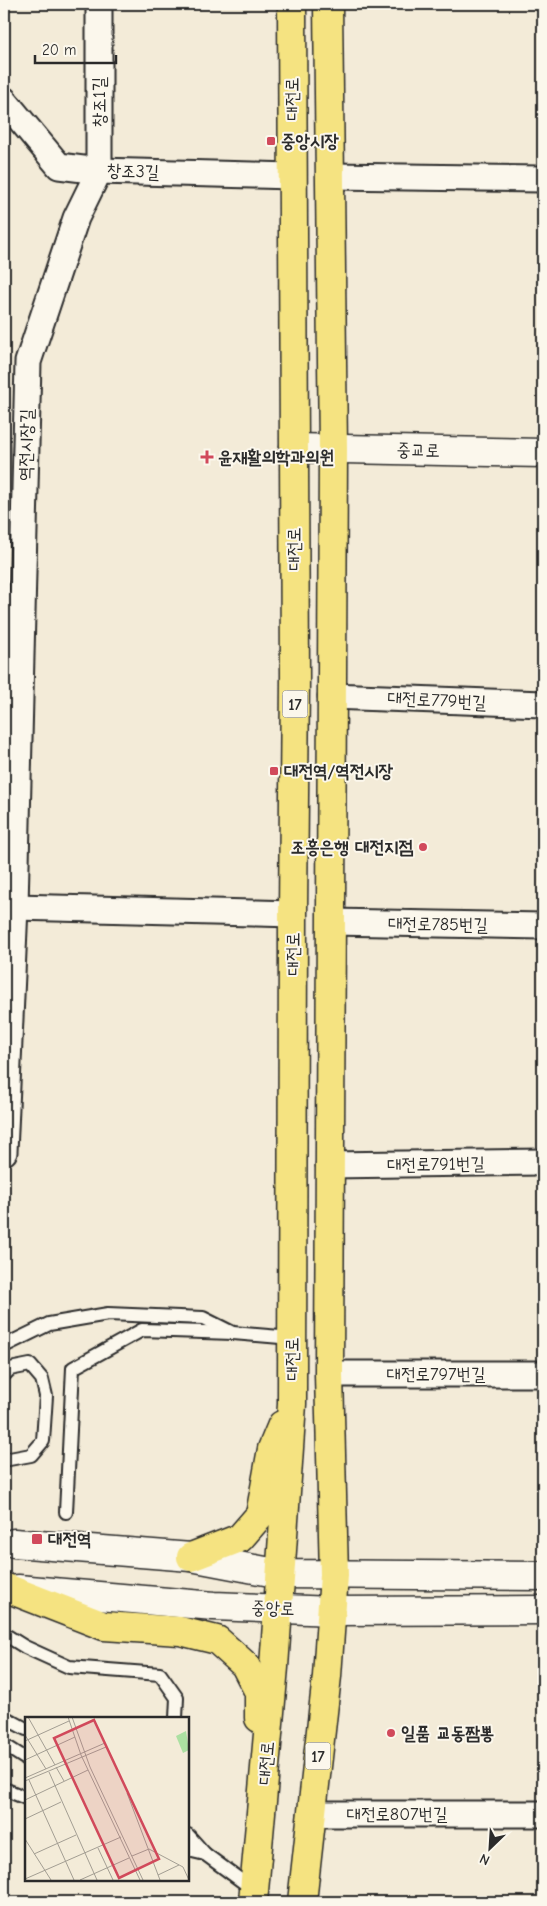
<svg xmlns="http://www.w3.org/2000/svg" width="547" height="1906" viewBox="0 0 547 1906" font-family="'Comic Neue','Poor Story',sans-serif">
<rect width="100%" height="100%" fill="#f3ebd8"/>
<filter id="ink" filterUnits="userSpaceOnUse"><feTurbulence type="fractalNoise" baseFrequency=".02" numOctaves="2"/><feDisplacementMap in="SourceGraphic" scale="10" xChannelSelector="R" yChannelSelector="G"/><feConvolveMatrix kernelMatrix="1 2 1 2 8 2 1 2 1" color-interpolation-filters="sRGB"/></filter>
<g filter="url(#ink)">
<g fill="none" stroke-linecap="round" stroke-linejoin="round">
<defs>
<g id="lane">
<polyline points="4,1346 49,1324 108,1314 203,1318 233,1333 292,1338"/>
<polyline points="4,1375 10,1369 30,1365 42,1379 46,1396 43,1441 31,1455 4,1460"/>
<polyline points="66,1512 73,1368 142,1330 233,1333"/>
<polyline points="4,1634 25,1647 69,1667 160,1674 177,1698 176,1718"/>
<polyline points="4,1717 26,1729"/>
<polyline points="4,1745 26,1759"/>
<polyline points="4,1789 26,1798"/>
<polyline points="188,1835 205,1854"/>
<polyline points="188,1850 205,1854 254,1890"/>
</g>
<g id="street">
<polyline points="4,100 59,166 99,171 292,176"/>
<polyline points="331,176 543,179"/>
<polyline points="331,696 543,704"/>
<polyline points="15,907 293,914"/>
<polyline points="332,922 543,926"/>
<polyline points="4,1152 15,907 28,362 76,218 99,171 99,4"/>
<polyline points="329,1165 543,1162"/>
<polyline points="329,1374 543,1374"/>
<polyline points="311,1814 543,1814"/>
</g>
<g id="secondary">
<polyline points="294,448 543,453"/>
<polyline points="14,1543 191,1557 281,1574 543,1576"/>
<polyline points="18,1589 214,1606 332,1611 543,1610"/>
</g>
<g id="primary">
<polyline points="191,1557 240,1538 260,1515 272,1449 282,1425"/>
<polyline points="4,1587 104,1626 180,1631 217,1640 245,1665 259,1692 259,1718"/>
<polyline points="253,1902 274,1667 292,1404 293,914 295,677 292,4"/>
<polyline points="302,1902 327,1676 334,1575 329,1374 333,449 328,4"/>
</g>
</defs>
<use href="#lane" stroke="#2b2b2b" stroke-width="16"/>
<use href="#street" stroke="#2b2b2b" stroke-width="29"/>
<use href="#secondary" stroke="#2b2b2b" stroke-width="31"/>
<use href="#primary" stroke="#2b2b2b" stroke-width="31"/>
<use href="#lane" stroke="#fbf7ec" stroke-width="12"/>
<use href="#street" stroke="#fbf7ec" stroke-width="25"/>
<use href="#secondary" stroke="#fbf7ec" stroke-width="28"/>
<use href="#primary" stroke="#f5e381" stroke-width="28"/>
</g>
</g>
<g fill="#d1495b" stroke="#fbf7ec" stroke-width="2">
<rect x="266" y="136" width="10" height="10" rx="2.5"/>
<path d="M204.5 449.5h5v5h5v5h-5v5h-5v-5h-5v-5h5z"/>
<rect x="269" y="766" width="10" height="10" rx="2.5"/>
<circle cx="423" cy="847" r="5"/>
<rect x="31" y="1533" width="12" height="12" rx="2.5"/>
<circle cx="391" cy="1733" r="5"/>
</g>
<g text-anchor="middle" stroke-width="4" stroke-linejoin="round" paint-order="stroke">
<g fill="#fbf7ec" stroke="#696865" stroke-width="1">
<rect x="282.5" y="690.5" width="25" height="27" rx="4"/>
<rect x="305.5" y="1742.5" width="25" height="27" rx="4"/>
</g>
<g font-size="16" font-weight="bold" fill="#2b2b2b">
<text x="295" y="710">17</text>
<text x="318" y="1762">17</text>
</g>
<g font-size="18" fill="#2b2b2b" stroke="#fbf7ec">
<text transform="translate(292 99) rotate(-90)" y="6">대전로</text>
<text transform="translate(99 102) rotate(-90)" y="6">창조1길</text>
<text transform="translate(133 171) rotate(2)" y="6">창조3길</text>
<text transform="translate(26 445) rotate(-89)" y="6">역전시장길</text>
<text transform="translate(418 450) rotate(1)" y="6">중교로</text>
<text transform="translate(294 549) rotate(-90)" y="6">대전로</text>
<text transform="translate(437 700) rotate(3)" y="6">대전로779번길</text>
<text transform="translate(438 924) rotate(1)" y="6">대전로785번길</text>
<text transform="translate(293 954) rotate(-90)" y="6">대전로</text>
<text transform="translate(436 1164) rotate(-1)" y="6">대전로791번길</text>
<text transform="translate(292 1359) rotate(-90)" y="6">대전로</text>
<text x="436" y="1380">대전로797번길</text>
<text transform="translate(273 1608) rotate(2)" y="6">중앙로</text>
<text transform="translate(266 1763) rotate(-85)" y="6">대전로</text>
<text x="397" y="1820">대전로807번길</text>
</g>
<g font-size="18" font-weight="bold" fill="#2b2b2b" stroke="#fbf7ec" text-anchor="start">
<text x="281" y="147">중앙시장</text>
<text x="218" y="463">윤재활의학과의원</text>
<text x="284" y="777">대전역/역전시장</text>
<text x="413" y="853" text-anchor="end">조흥은행 대전지점</text>
<text x="48" y="1545">대전역</text>
<text x="401" y="1739">일품 교동짬뽕</text>
</g>
</g>
<g transform="translate(25 1717)">
<rect width="164" height="164" fill="#f3ebd8"/>
<path d="M161,14l3,19 -6,3 -7,-17z" fill="#ace0a2"/>
<path fill="none" stroke="#a39e93" stroke-width="1" d="M3,0l27,48M43,0l13,38 59,125M47,0l18,50 53,113M0,18l21,34M0,24l44,-20M0,43l50,-23M31,50l8,14M24,55l48,108M0,61l80,-35M4,63l45,100M0,64l81,-34M102,76l33,87M0,83l63,-30M0,102l36,-17M0,122l26,41M73,131l15,32M9,137l42,-19M107,139l17,-7 34,18 6,13M133,158l21,-10M0,162l96,-42M55,163l49,-22"/>
<path fill="#d1495b" fill-opacity="0.15" stroke="#d1495b" stroke-width="2.5" d="M69,3l65,139 -40,19 -65,-140z"/>
<rect width="164" height="164" fill="none" stroke="#2b2b2b" stroke-width="2.5"/>
</g>
<rect width="547" height="1906" fill="none" stroke="#fbf7ec" stroke-width="20"/>
<rect x="10" y="10" width="527" height="1886" fill="none" stroke="#2b2b2b" stroke-width="2" filter="url(#ink)"/>
<g transform="translate(490 1848) rotate(205)" stroke="#fbf7ec" stroke-width="4" paint-order="stroke">
<path d="M0-4L9 19L0 12L-9 19Z" fill="#2b2b2b"/>
<text y="-8" font-size="14" font-weight="bold" text-anchor="middle" fill="#2b2b2b">N</text>
</g>
<path d="M35 55v8h81v-8" fill="none" stroke="#2b2b2b" stroke-width="2.5"/>
<text x="42" y="55" font-size="15" fill="#2b2b2b" stroke="#fbf7ec" stroke-width="4" paint-order="stroke">20 m</text>
</svg>
